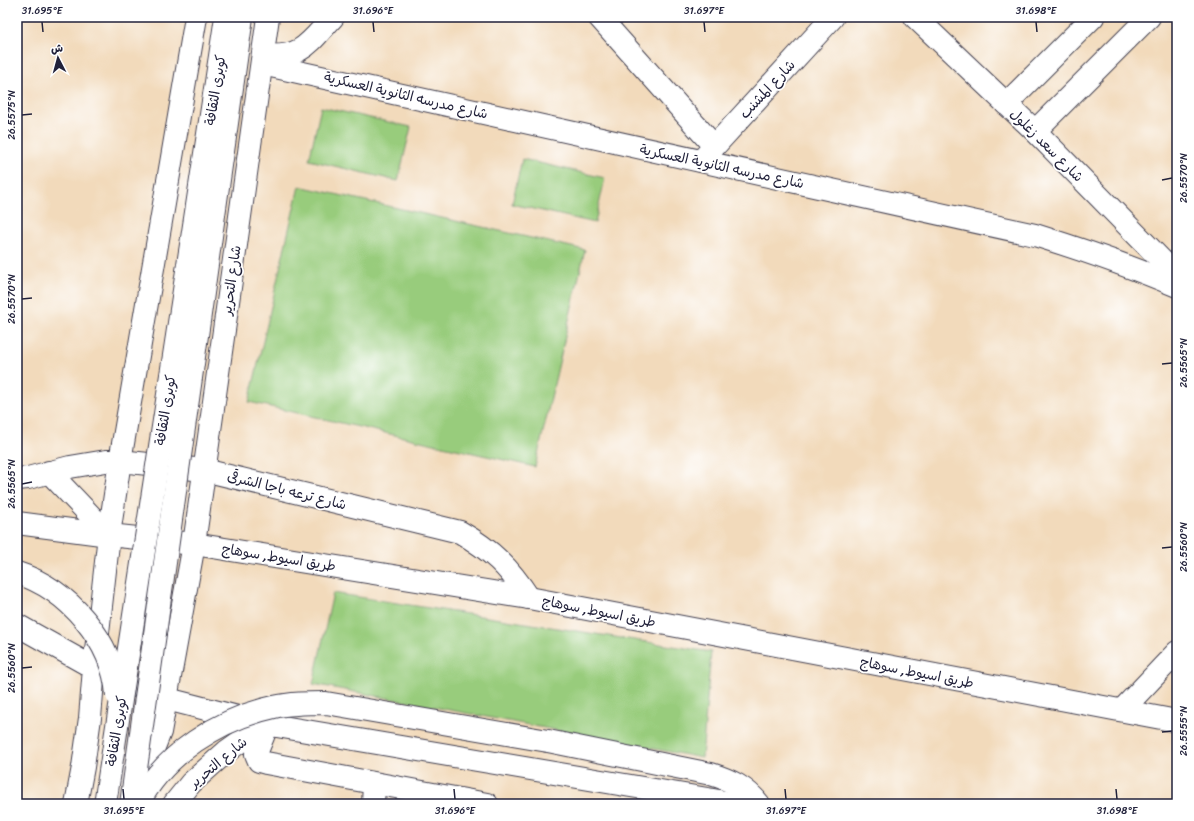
<svg xmlns="http://www.w3.org/2000/svg" width="1194" height="821" viewBox="0 0 1194 821" font-family="Sriracha,'Playpen Sans Arabic',sans-serif">
<rect width="100%" height="100%" fill="#fff"/>
<filter id="ink" filterUnits="userSpaceOnUse"><feTurbulence type="fractalNoise" baseFrequency=".025" numOctaves="2"/><feDisplacementMap in="SourceGraphic" scale="8" xChannelSelector="R" yChannelSelector="G"/><feConvolveMatrix kernelMatrix="1 2 1 2 8 2 1 2 1" color-interpolation-filters="sRGB"/></filter>
<filter id="wash" filterUnits="userSpaceOnUse"><feTurbulence type="fractalNoise" baseFrequency=".012" numOctaves="4" result="noise"/><feDisplacementMap in="SourceGraphic" scale="16" xChannelSelector="R" yChannelSelector="G"/><feGaussianBlur stdDeviation="0.9" result="paint"/><feColorMatrix in="noise" values="0 0 0 0 0 0 0 0 0 0 0 0 0 0 0 0 0 1.4 0 .05"/><feComposite in="paint" operator="in"/></filter>
<g filter="url(#wash)">
<rect width="100%" height="100%" fill="#f2dabb"/>
<g fill="#98cc7c" stroke="#5d775c">
<polygon points="321,107 411,127 398,181 309,160"/>
<polygon points="522,159 605,178 595,223 512,204"/>
<polygon points="299,186 585,250 535,467 249,402"/>
<polygon points="333,593 711,652 702,758 313,684"/>
</g>
</g>
<g filter="url(#ink)">
<g fill="none" stroke-linecap="round" stroke-linejoin="round">
<defs>
<g id="street">
<polyline points="599,17 714,146"/>
<path d="M263,55c39,4 46,-12 70,-38"/>
<path d="M262,64l773,171c48,15 95,31 142,51"/>
<polyline points="701,161 833,17"/>
<path d="M17,479l11,-1 42,-11 36,-6h14l84,9 256,62c31,18 49,35 69,66"/>
<polyline points="109,535 120,461 196,17"/>
<polyline points="194,544 268,17"/>
<polyline points="1122,710 1177,652"/>
<polyline points="268,724 256,754 259,761 266,763 487,804"/>
<polyline points="174,804 191,783 227,751 265,724"/>
<polyline points="373,804 374,784"/>
</g>
<g id="primary">
<polyline points="915,17 1035,131 1177,276"/>
<polyline points="1006,104 1093,17"/>
<polyline points="1035,131 1149,17"/>
<polyline points="171,375 226,17"/>
<polyline points="191,378 242,17"/>
<polyline points="49,472 109,535 94,668 90,718 83,767 76,804"/>
<polyline points="17,523 109,535 194,544 529,598 1177,721"/>
<polyline points="17,625 94,668 167,699 265,724 737,804"/>
<path d="M548,741l163,33c19,6 35,13 48,30"/>
<polyline points="135,786 148,762 160,732 194,544"/>
</g>
</defs>
<use href="#street" stroke="#413e4e" stroke-width="24"/>
<use href="#primary" stroke="#413e4e" stroke-width="24"/>
<use href="#street" stroke="#fff" stroke-width="22"/>
<use href="#primary" stroke="#fff" stroke-width="22"/>
<defs>
<g id="primary-bridge">
<path d="M17,573c51,16 96,68 100,122"/>
<polyline points="105,804 171,375"/>
<polyline points="131,804 191,378"/>
<path d="M138,804c26,-50 81,-85 136,-97 17,-4 34,-4 52,-4l222,38"/>
</g>
</defs>
<use href="#primary-bridge" stroke="#413e4e" stroke-width="24" stroke-linecap="butt"/>
<use href="#primary-bridge" stroke="#fff" stroke-width="22"/>
</g>
</g>
<path fill="none" stroke="#22223b" stroke-width="1.5" d="M42,22l1,10M373,22l1,10M704,22l1,10M1036,22l1,10M22,115l10,-1M1162,180l10,-2M22,299l10,-1M1162,364l10,-1M22,484l10,-2M1162,548l10,-1M22,668l10,-1M1162,732l10,-1M123,789l1,10M454,789l1,10M785,789l1,10M1116,789l1,10"/>
<g text-anchor="middle" stroke-width="3.5" stroke-linejoin="round" paint-order="stroke">
<g font-size="14" fill="#22223b" stroke="#fff">
<text transform="translate(767 89) rotate(-47)" y="5">شارع المشنب</text>
<text transform="translate(215 90) rotate(-81)" y="5">كوبرى الثقافة</text>
<text transform="translate(406 95) rotate(13)" y="5">شارع مدرسه الثانوية العسكرية</text>
<text transform="translate(1047 145) rotate(45)" y="5">شارع سعد زغلول</text>
<text transform="translate(722 166) rotate(12)" y="5">شارع مدرسه الثانوية العسكرية</text>
<text transform="translate(231 280) rotate(-82)" y="5">شارع التحرير</text>
<text transform="translate(165 410) rotate(-81)" y="5">كوبرى الثقافة</text>
<text transform="translate(287 490) rotate(14)" y="5">شارع ترعه باجا الشرقى</text>
<text transform="translate(279 557) rotate(9)" y="5">طريق اسيوط, سوهاج</text>
<text transform="translate(599 611) rotate(11)" y="5">طريق اسيوط, سوهاج</text>
<text transform="translate(917 672) rotate(11)" y="5">طريق اسيوط, سوهاج</text>
<text transform="translate(116 731) rotate(-81)" y="5">كوبرى الثقافة</text>
<text transform="translate(218 762) rotate(-40)" y="5">شارع التحرير</text>
</g>
</g>
<rect width="1194" height="821" fill="none" stroke="#fff" stroke-width="44"/>
<g transform="translate(58 58) rotate(354)" stroke="#ffffff" stroke-width="3" paint-order="stroke">
<path d="M0-3L7 15L0 10L-7 15Z" fill="#22223b"/>
<text y="-6" font-size="11" font-weight="bold" text-anchor="middle" fill="#22223b">ش</text>
</g>
<rect x="22" y="22" width="1150" height="777" fill="none" stroke="#22223b" stroke-width="1.5"/>
<g font-size="10" text-anchor="middle" fill="#22223b">
<text x="42" y="14">31.695°E</text>
<text x="373" y="14">31.696°E</text>
<text x="704" y="14">31.697°E</text>
<text x="1036" y="14">31.698°E</text>
<text transform="translate(11 115) rotate(-90)" y="4">26.5575°N</text>
<text transform="translate(1183 178) rotate(-90)" y="4">26.5570°N</text>
<text transform="translate(11 299) rotate(-90)" y="4">26.5570°N</text>
<text transform="translate(1183 363) rotate(-90)" y="4">26.5565°N</text>
<text transform="translate(11 484) rotate(-90)" y="4">26.5565°N</text>
<text transform="translate(1183 547) rotate(-90)" y="4">26.5560°N</text>
<text transform="translate(11 668) rotate(-90)" y="4">26.5560°N</text>
<text transform="translate(1183 731) rotate(-90)" y="4">26.5555°N</text>
<text x="124" y="814">31.695°E</text>
<text x="455" y="814">31.696°E</text>
<text x="786" y="814">31.697°E</text>
<text x="1117" y="814">31.698°E</text>
</g>
</svg>
